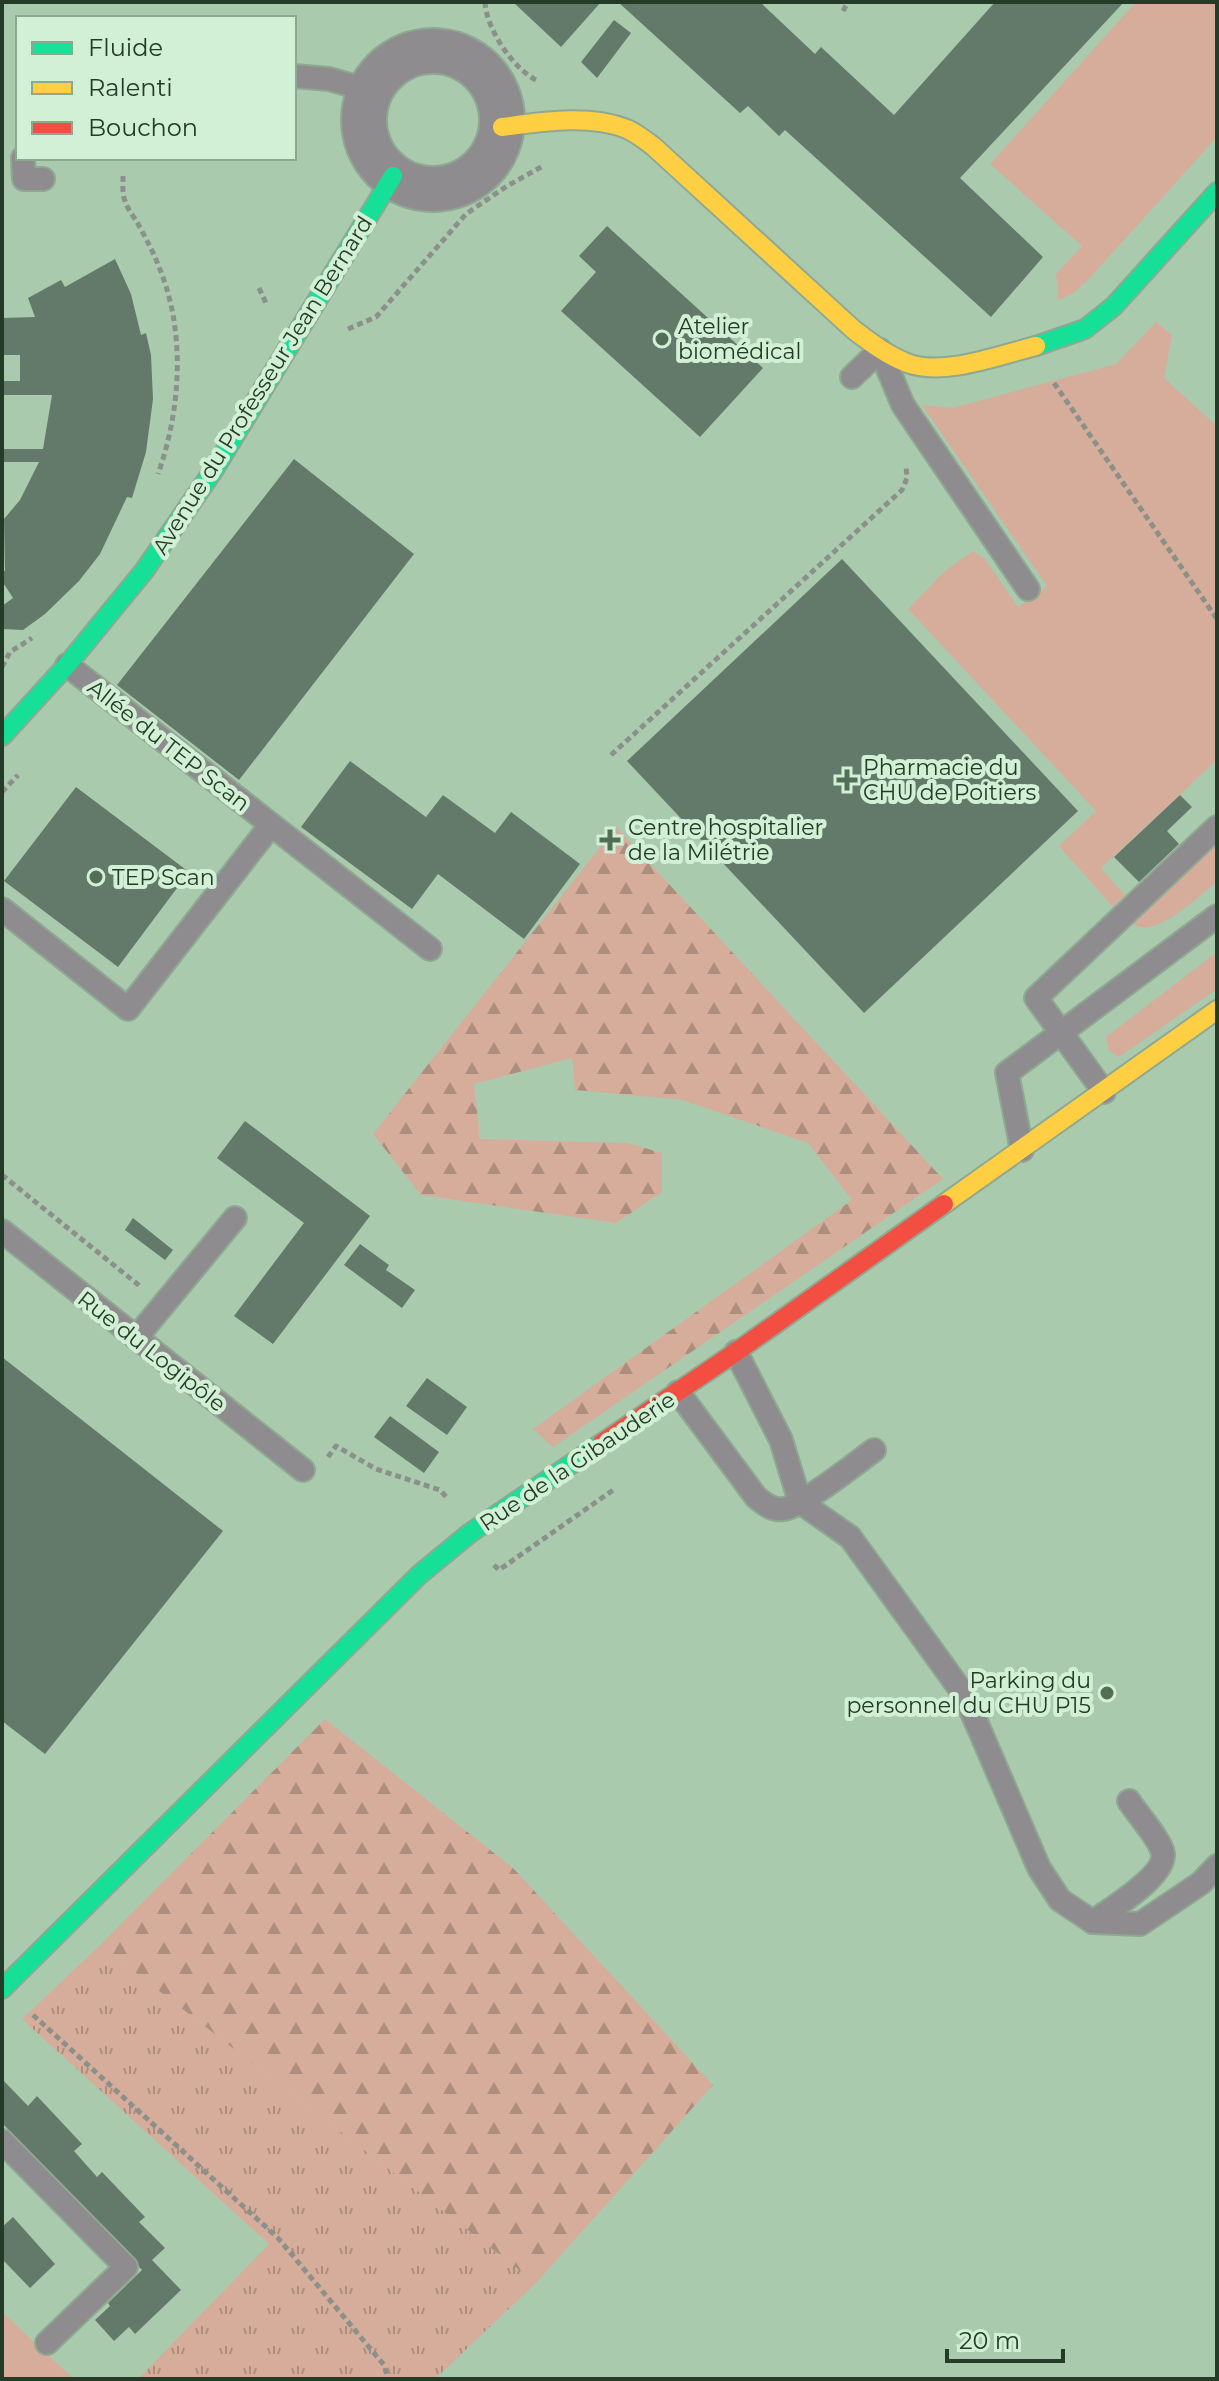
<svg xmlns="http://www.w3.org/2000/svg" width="1219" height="2381" viewBox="0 0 1219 2381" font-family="Montserrat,sans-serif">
<defs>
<pattern id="grass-tufts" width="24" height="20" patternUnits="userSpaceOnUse" patternTransform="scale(2)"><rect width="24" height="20" fill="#d6ad9a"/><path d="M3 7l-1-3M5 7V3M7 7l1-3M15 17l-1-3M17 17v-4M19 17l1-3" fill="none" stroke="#ad8e7e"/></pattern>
<pattern id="forest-firs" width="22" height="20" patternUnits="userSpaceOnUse" patternTransform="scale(2)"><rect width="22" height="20" fill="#d6ad9a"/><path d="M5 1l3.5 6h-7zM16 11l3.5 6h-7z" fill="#ad8e7e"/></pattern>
</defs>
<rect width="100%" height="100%" fill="#aacaae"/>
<polygon fill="url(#grass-tufts)" points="100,1945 536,2283 435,2379 383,2379 380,2376 375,2379 138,2379 269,2244 22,2019"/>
<g fill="url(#forest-firs)">
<polygon points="616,827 943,1179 553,1447 533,1429 852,1200 808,1143 683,1100 575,1090 572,1058 474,1084 480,1139 628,1143 662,1153 662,1192 616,1223 421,1195 373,1134"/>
<polygon points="325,1719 514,1869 713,2085 536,2283 100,1945"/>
</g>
<g fill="#d6ad9a">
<polygon points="1136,2 1217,2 1217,137 1087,281 1072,294 1058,300 1056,274 1082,246 990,164"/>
<polygon points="1156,322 1172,335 1164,378 1217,426 1217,760 1101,868 1125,895 1113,907 1059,846 1096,811 908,609 945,571 973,551 985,559 1018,607 1047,586 922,405 952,408 1116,364"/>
<path d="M1217,841v41c-17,13 -48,43 -69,45 -7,1 -12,-2 -18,-4z"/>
<polygon points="1217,952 1217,989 1119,1057 1109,1051 1106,1037"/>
<polygon points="2,2312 74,2379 2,2379"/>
</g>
<g fill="#637a6a">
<polygon points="513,2 601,2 561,47"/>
<polygon points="618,2 760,2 815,54 821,47 894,115 995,2 1124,2 960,178 1043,257 991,317 785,130 779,136 748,106 740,113"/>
<polygon points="614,20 631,33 597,78 581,62"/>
<polygon points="607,226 763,368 700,437 561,311 596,272 579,256"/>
<polygon points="115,259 131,294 141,335 146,333 151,355 153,399 146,452 132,498 127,497 100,554 79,581 45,614 23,630 2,629 2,606 13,598 2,581 2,572 5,571 4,519 20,500 39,462 2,462 2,449 43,449 52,395 2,395 2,381 20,381 20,355 2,355 2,318 35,317 28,298 61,280 65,287"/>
<polygon points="294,459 414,554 239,780 117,685"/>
<polygon points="842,559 1078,811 864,1013 627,761"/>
<polygon points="350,761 426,817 443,795 495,833 511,812 580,864 524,939 438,874 412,909 301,827"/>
<polygon points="76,787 189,872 118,967 4,881"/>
<polygon points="1180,795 1192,807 1167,831 1179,844 1139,882 1114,857"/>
<polygon points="245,1121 370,1216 273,1344 234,1316 304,1223 217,1158"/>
<polygon points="133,1218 173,1250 165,1260 125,1230"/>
<polygon points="360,1244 389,1265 386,1270 415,1290 402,1308 344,1265"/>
<polygon points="2,1357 223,1531 45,1754 2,1721"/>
<polygon points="427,1378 467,1407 447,1435 406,1406"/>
<polygon points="390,1416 439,1452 424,1473 374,1437"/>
<polygon points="2,2079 28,2106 37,2096 82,2144 74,2151 97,2177 102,2172 145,2217 139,2222 165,2248 152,2260 181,2290 135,2334 129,2327 114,2341 95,2320 110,2306 108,2303 142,2270 117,2244 69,2204 75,2198 2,2123"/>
<polygon points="13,2217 55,2264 30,2288 2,2259 2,2227"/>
</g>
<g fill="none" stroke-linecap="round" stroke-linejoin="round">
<defs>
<g id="lane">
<polyline points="294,76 329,79 371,91"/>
<polyline points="23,158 24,179 43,179"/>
<polyline points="852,377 880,350 903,405 1028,589"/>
<polyline points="67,665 430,949"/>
<polyline points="2,909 128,1009 271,825"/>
<polyline points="1104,1092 1036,998 1217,827"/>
<polyline points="1022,1150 1007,1073 1217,916"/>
<polyline points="2,1231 303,1470"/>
<polyline points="136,1338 235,1218"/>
<polyline points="736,1352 781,1440 800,1502 850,1537 965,1696 1039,1868 1060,1900 1093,1922 1140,1924 1201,1883 1217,1866"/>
<path d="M678,1392l78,105c8,7 17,14 28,12 16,-2 74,-47 90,-59"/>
<path d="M1093,1922c17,-13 72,-45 70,-68 -2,-14 -26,-40 -34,-53"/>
<polyline points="2,2141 126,2267 47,2343"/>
</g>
<circle id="street" cx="433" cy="120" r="69"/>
<g id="fast">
<polyline points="1036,346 1085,329 1114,306 1217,192"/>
<polyline points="2,736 67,665 144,571 213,471 393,176"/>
<polyline points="2,1989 419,1575 470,1533 602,1443"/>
</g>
<g id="slow">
<path d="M502,127c39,-5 87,-13 125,2 9,4 18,11 26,17l201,184c17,13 33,25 53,33 37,14 92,-8 129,-17"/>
<polyline points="944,1204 1217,1010"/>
</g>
<polyline id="jam" points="602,1443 736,1352 944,1204"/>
</defs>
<use href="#lane" stroke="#8fa892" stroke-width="26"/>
<use href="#street" stroke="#8fa892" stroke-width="48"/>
<use href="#fast" stroke="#8fa892" stroke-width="22"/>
<use href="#slow" stroke="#8fa892" stroke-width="22"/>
<use href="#jam" stroke="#8fa892" stroke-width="22"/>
<g stroke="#8b908b" stroke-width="5" stroke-dasharray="6 4" stroke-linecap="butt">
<path d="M485,2c1,27 29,68 53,79"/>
<polyline points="843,11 848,2"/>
<path d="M123,176c0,8 -1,17 2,25 2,7 8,15 12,21 8,15 16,29 22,45 27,65 22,142 -1,207"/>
<polyline points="259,288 266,303"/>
<polyline points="348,329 376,317 466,214 507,186 543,166"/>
<polyline points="1054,383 1217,619"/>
<polyline points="2,667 10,652 32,638"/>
<polyline points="611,755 902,490 907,478 906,466"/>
<polyline points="2,792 18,775"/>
<polyline points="2,1175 141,1287"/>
<polyline points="328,1457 336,1446 376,1469 440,1490 447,1498"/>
<polyline points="494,1565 499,1570 616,1488"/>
<polyline points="33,2015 278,2238 384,2365 388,2379"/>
</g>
<use href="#lane" stroke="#8f8c8f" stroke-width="22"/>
<use href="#street" stroke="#8f8c8f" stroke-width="44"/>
<use href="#fast" stroke="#16e098" stroke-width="18"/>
<use href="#slow" stroke="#ffcf43" stroke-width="18"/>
<use href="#jam" stroke="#f24e42" stroke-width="18"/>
</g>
<g fill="#536e56" stroke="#d2f0d5" stroke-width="3">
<circle cx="662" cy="339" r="8"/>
<path d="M843 768h8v8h8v8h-8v8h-8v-8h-8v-8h8z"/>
<path d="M606 828h8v8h8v8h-8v8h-8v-8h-8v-8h8z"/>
<circle cx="96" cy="877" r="8"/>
<circle cx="1107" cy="1693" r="8"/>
</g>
<g text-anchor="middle" stroke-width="8" stroke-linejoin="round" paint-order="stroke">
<g font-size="22" fill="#243c27" stroke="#d2f0d5" text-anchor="start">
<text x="678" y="334">Atelier<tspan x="678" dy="25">biomédical</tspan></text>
<text x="863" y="775">Pharmacie du<tspan x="863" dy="25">CHU de Poitiers</tspan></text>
<text x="628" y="835">Centre hospitalier<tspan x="628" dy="25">de la Milétrie</tspan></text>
<text x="112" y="885">TEP Scan</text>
<text x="1091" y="1688" text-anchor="end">Parking du<tspan x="1091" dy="25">personnel du CHU P15</tspan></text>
</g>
<g font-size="22" fill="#243c27" stroke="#d2f0d5">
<text transform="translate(262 385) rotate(-58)" y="8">Avenue du Professeur Jean Bernard</text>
<text transform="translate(169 745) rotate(38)" y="8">Allée du TEP Scan</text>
<text transform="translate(152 1351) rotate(38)" y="8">Rue du Logipôle</text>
<text transform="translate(577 1461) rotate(-34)" y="8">Rue de la Gibauderie</text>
</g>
</g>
<rect width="1219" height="2381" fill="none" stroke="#243c27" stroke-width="8"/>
<rect x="16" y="16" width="280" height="144" fill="#d2f0d5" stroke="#8ca88f" stroke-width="2"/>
<rect x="32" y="42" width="40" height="12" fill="#16e098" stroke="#8ca88f" stroke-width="2"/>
<text x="88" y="56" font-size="24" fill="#243c27">Fluide</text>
<rect x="32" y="82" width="40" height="12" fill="#ffcf43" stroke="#8ca88f" stroke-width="2"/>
<text x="88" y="96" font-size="24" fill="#243c27">Ralenti</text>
<rect x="32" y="122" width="40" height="12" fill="#f24e42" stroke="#8ca88f" stroke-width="2"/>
<text x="88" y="136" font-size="24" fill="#243c27">Bouchon</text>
<path d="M947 2349v12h116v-12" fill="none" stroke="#243c27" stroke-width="4"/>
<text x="959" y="2349" font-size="24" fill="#243c27" stroke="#d2f0d5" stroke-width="6" paint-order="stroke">20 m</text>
</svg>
